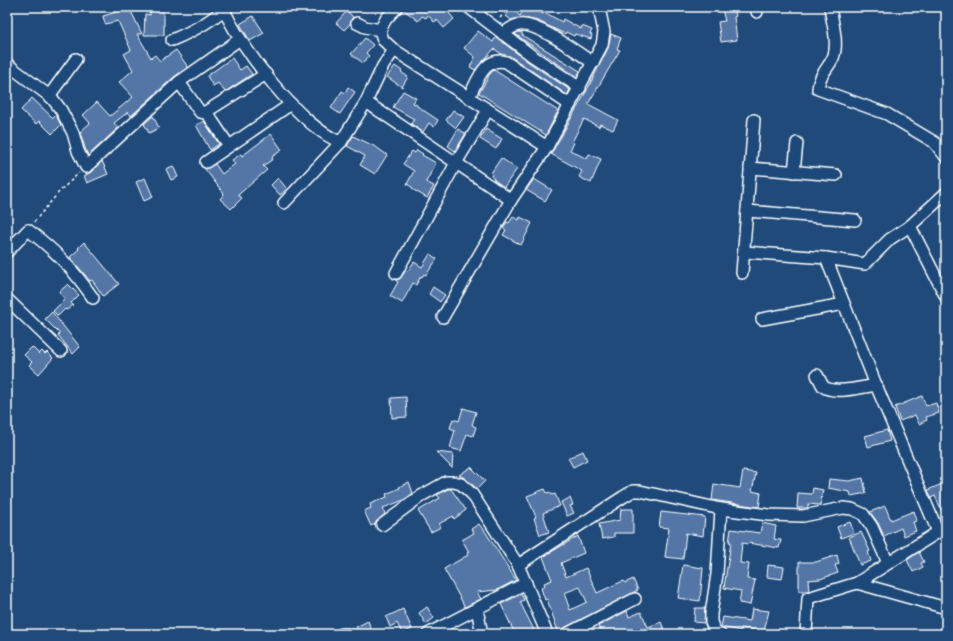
<svg xmlns="http://www.w3.org/2000/svg" width="953" height="641" viewBox="0 0 953 641" font-family="Dekko,sans-serif">
<rect width="100%" height="100%" fill="#1f4a7a"/>
<filter id="ink" filterUnits="userSpaceOnUse"><feTurbulence type="fractalNoise" baseFrequency=".025" numOctaves="2"/><feDisplacementMap in="SourceGraphic" scale="8" xChannelSelector="R" yChannelSelector="G"/><feConvolveMatrix kernelMatrix="1 2 1 2 8 2 1 2 1" color-interpolation-filters="sRGB"/></filter>
<g filter="url(#ink)">
<g fill="#5376a6" stroke="#fff" fill-rule="evenodd">
<polygon points="119,7 129,7 142,34 137,34 151,58 155,55 160,61 176,50 188,67 174,77 131,116 128,112 114,123 118,128 88,156 85,148 80,132 90,123 83,115 97,102 110,116 133,97 119,82 133,70 124,54 131,50 118,21 105,24 103,16 120,11"/>
<polygon points="404,7 444,7 454,19 444,28 437,20 434,22 428,15 426,18 422,16 418,21 403,9"/>
<polygon points="525,7 531,7 543,14 544,12 562,22 563,19 581,29 582,26 592,30 590,34 592,35 591,39 575,34 574,36 566,32 565,34 538,21 529,19 519,18 511,20 506,16 511,8 520,16"/>
<polygon points="734,7 736,16 734,17 737,40 721,42 718,22 725,21 722,9"/>
<polygon points="150,8 163,8 163,15 164,15 164,35 144,35 145,14 150,15"/>
<polygon points="347,11 353,17 351,20 350,24 344,30 336,23"/>
<polygon points="253,16 264,33 250,41 240,24"/>
<polygon points="478,31 493,42 496,37 527,61 570,90 567,95 510,56 503,55 494,49 475,70 470,67 475,57 464,48"/>
<polygon points="518,32 522,32 522,35 580,71 577,77 515,34"/>
<polygon points="611,34 621,38 617,49 620,50 588,104 618,120 613,130 600,124 599,127 584,119 572,142 574,143 570,150 587,159 589,154 601,159 591,183 579,177 582,171 551,154 586,92 608,48"/>
<polygon points="365,38 373,45 366,53 369,56 363,63 351,54"/>
<polygon points="232,58 240,70 246,66 252,74 225,92 218,83 213,86 207,76"/>
<polygon points="395,66 402,71 401,72 408,77 402,87 387,77"/>
<polygon points="494,70 558,111 546,135 479,93 488,78 488,76"/>
<polygon points="348,87 355,92 340,114 331,108 342,91 345,93"/>
<polygon points="403,91 416,98 413,103 417,105 417,106 438,120 434,127 429,123 423,132 411,124 414,119 393,107"/>
<polygon points="32,98 53,118 56,115 61,125 52,134 39,121 36,124 21,110"/>
<polygon points="453,110 464,117 456,128 446,120"/>
<polygon points="153,116 159,128 149,133 144,124"/>
<polygon points="204,121 219,144 210,150 196,125"/>
<polygon points="458,129 465,133 465,135 455,151 448,146"/>
<polygon points="486,129 502,139 496,149 480,139"/>
<polygon points="271,134 282,150 272,157 273,159 263,166 267,170 238,195 242,198 231,209 220,199 224,194 205,169 215,164 222,174 235,164 232,160 241,154 242,156"/>
<polygon points="353,136 376,147 387,155 375,174 360,165 365,156 347,146"/>
<polygon points="417,150 423,154 422,155 436,163 426,182 434,186 427,198 412,189 413,188 407,184 414,171 403,164 412,151 415,153"/>
<polygon points="501,158 517,169 504,187 494,180 494,179 491,176 492,174 491,173"/>
<polygon points="102,161 108,174 87,183 84,176 91,172"/>
<polygon points="173,166 178,177 171,180 166,169"/>
<polygon points="145,178 153,197 144,201 136,182"/>
<polygon points="278,178 287,189 280,195 271,185"/>
<polygon points="534,179 552,190 545,201 526,190"/>
<polygon points="513,217 519,220 520,217 532,223 521,245 503,235 506,230 503,228 507,222 509,223"/>
<polygon points="84,242 119,284 103,296 92,280 90,281 70,257 79,249 78,248"/>
<polygon points="430,254 437,259 426,275 424,274 422,277 421,276 416,285 413,283 402,303 390,296 398,282 395,280 400,279 406,270 408,271 414,262 422,267"/>
<polygon points="68,284 79,295 71,303 73,305 67,310 65,309 58,316 53,311 65,299 59,292"/>
<polygon points="433,287 445,295 440,302 429,294"/>
<polygon points="52,312 80,347 73,354 58,335 60,334 45,319"/>
<polygon points="32,347 39,354 42,351 45,354 47,352 53,358 39,374 29,365 32,362 24,355"/>
<polygon points="922,396 926,406 936,403 939,413 926,417 927,420 919,424 915,415 900,421 895,407"/>
<polygon points="406,397 407,417 392,418 391,398"/>
<polygon points="463,408 476,412 472,425 476,427 473,436 467,434 461,451 450,448 455,430 450,428 453,419 459,421"/>
<polygon points="887,430 890,441 868,447 865,436"/>
<polygon points="583,451 587,460 573,467 568,458"/>
<polygon points="436,452 453,454 452,468"/>
<polygon points="471,467 485,481 477,489 466,479 459,475"/>
<polygon points="743,471 756,473 752,491 761,493 759,507 712,500 714,484 740,488"/>
<polygon points="863,478 866,493 851,496 850,492 828,488 829,479 849,481"/>
<polygon points="409,482 413,493 404,500 383,508 385,514 378,520 375,524 371,526 364,511 371,508 370,504 387,497 386,494 400,488 399,487"/>
<polygon points="942,484 946,494 946,520 935,496 931,498 928,490"/>
<polygon points="813,488 823,490 820,505 808,504 808,508 797,508 798,493 812,494"/>
<polygon points="448,489 451,489 466,510 454,519 453,516 439,524 441,527 431,532 418,511 440,498 437,495"/>
<polygon points="545,489 547,493 550,492 552,495 555,494 560,506 543,513 549,532 540,535 534,518 536,517 527,496"/>
<polygon points="570,498 573,505 570,506 574,513 567,516 561,502"/>
<polygon points="885,506 891,520 914,511 917,521 913,522 916,531 904,536 901,528 884,536 878,523 870,512"/>
<polygon points="621,509 633,509 633,533 614,533 614,537 602,539 599,524 620,520"/>
<polygon points="661,512 705,517 703,536 686,533 683,559 665,557 669,528 659,527"/>
<polygon points="850,522 854,533 841,538 837,527"/>
<polygon points="762,523 776,526 774,539 781,540 779,548 748,543 748,544 742,543 740,563 749,564 747,579 755,580 750,605 739,603 741,591 724,588 731,542 729,542 731,529 760,533"/>
<polygon points="479,524 482,528 483,528 516,580 497,590 477,592 481,599 465,607 444,569 468,555 467,553 469,552 462,540 474,533 471,529"/>
<polygon points="861,532 870,551 868,552 871,561 860,565 849,537"/>
<path d="M578,536l6,17 -23,10 5,14 20,-9 11,25 26,-12 2,2 8,-4 5,11 -74,38 -5,6 -12,-35 -2,1 -4,-12 4,-2 -1,-3 8,-3 -9,-23zM580,587l7,15 -17,8 -6,-17z"/>
<polygon points="919,552 924,562 921,563 923,567 913,572 907,560"/>
<polygon points="837,555 839,564 835,565 838,573 820,579 808,580 809,591 799,591 799,562 816,562"/>
<polygon points="683,565 703,568 700,601 678,598"/>
<polygon points="768,565 784,567 782,579 767,577"/>
<polygon points="521,594 524,600 520,602 536,634 515,634 501,604"/>
<polygon points="427,607 434,618 426,624 419,613"/>
<polygon points="695,608 705,608 704,623 694,622"/>
<polygon points="403,609 412,629 402,633 397,623 390,627 386,617"/>
<polygon points="752,609 769,611 764,631 741,628 741,631 721,627 723,617 750,621"/>
<polygon points="627,611 629,617 641,612 648,627 661,622 665,632 660,634 631,634 639,630 638,628 625,634 602,634 598,626"/>
<polygon points="368,621 373,634 359,634 356,627"/>
</g>
<g fill="none" stroke-linecap="round" stroke-linejoin="round">
<defs>
<g id="minor">
<path d="M223,7c15,38 79,122 118,135"/>
<polyline points="468,7 531,55 580,88"/>
<polyline points="756,7 757,12"/>
<path d="M830,7c2,15 9,36 3,51 -6,12 -14,17 -15,31l69,25 47,28 12,15"/>
<polyline points="357,23 365,27 380,30 386,19 397,7"/>
<polyline points="380,30 383,40 394,50 547,147"/>
<path d="M503,34c5,-4 9,-8 16,-9 18,-3 58,27 74,38"/>
<path d="M172,40c19,-8 39,-18 54,-33"/>
<polyline points="7,64 52,98 61,110 73,133 78,151 86,167 179,82 240,39"/>
<polyline points="179,82 200,112 204,113 266,74"/>
<polyline points="49,96 76,59"/>
<path d="M469,97c8,-15 15,-41 37,-35l64,43"/>
<polyline points="366,102 511,200"/>
<polyline points="207,113 229,146"/>
<polyline points="206,162 291,104"/>
<polyline points="750,168 836,175"/>
<polyline points="794,172 797,143"/>
<polyline points="284,203 341,142 366,102 383,66 394,50"/>
<polyline points="747,211 855,220"/>
<polyline points="910,226 946,297"/>
<path d="M7,252l21,-22c28,21 45,39 65,68"/>
<polyline points="744,252 826,258 865,264 890,239 910,226 946,193"/>
<polyline points="826,258 876,385 938,532"/>
<polyline points="396,273 456,163 488,110"/>
<polyline points="742,273 754,120"/>
<polyline points="7,299 61,351"/>
<polyline points="443,317 511,200 547,147 602,45 604,32 599,7"/>
<polyline points="762,319 844,304"/>
<path d="M817,375c2,3 4,8 6,11 9,9 42,1 53,-1"/>
<polyline points="382,525 421,496 446,482 454,482 461,484 472,494 518,565 547,634"/>
<polyline points="518,565 623,497 633,491 640,491 721,509 769,515 803,516 843,508 852,509 863,514 872,527 888,563"/>
<polyline points="857,583 946,608"/>
<polyline points="477,609 482,634"/>
<polyline points="342,634 348,634"/>
<polyline points="428,634 526,583"/>
<polyline points="567,634 635,599"/>
<polyline points="720,634 714,630 711,622 711,614 717,574 721,509"/>
<polyline points="806,634 808,598 857,583 946,527"/>
</g>
</defs>
<use href="#minor" stroke="#fff" stroke-width="14"/>
<g stroke="#fff" stroke-width="1.5" stroke-dasharray="3 3" stroke-linecap="butt">
<polyline points="500,18 509,7"/>
<polyline points="34,222 59,192 79,173"/>
</g>
<use href="#minor" stroke="#1f4a7a" stroke-width="11"/>
</g>
</g>
<rect width="953" height="641" fill="none" stroke="#1f4a7a" stroke-width="24"/>
<rect x="12" y="12" width="929" height="617" fill="none" stroke="#fff" stroke-width="1.5" filter="url(#ink)"/>
</svg>
